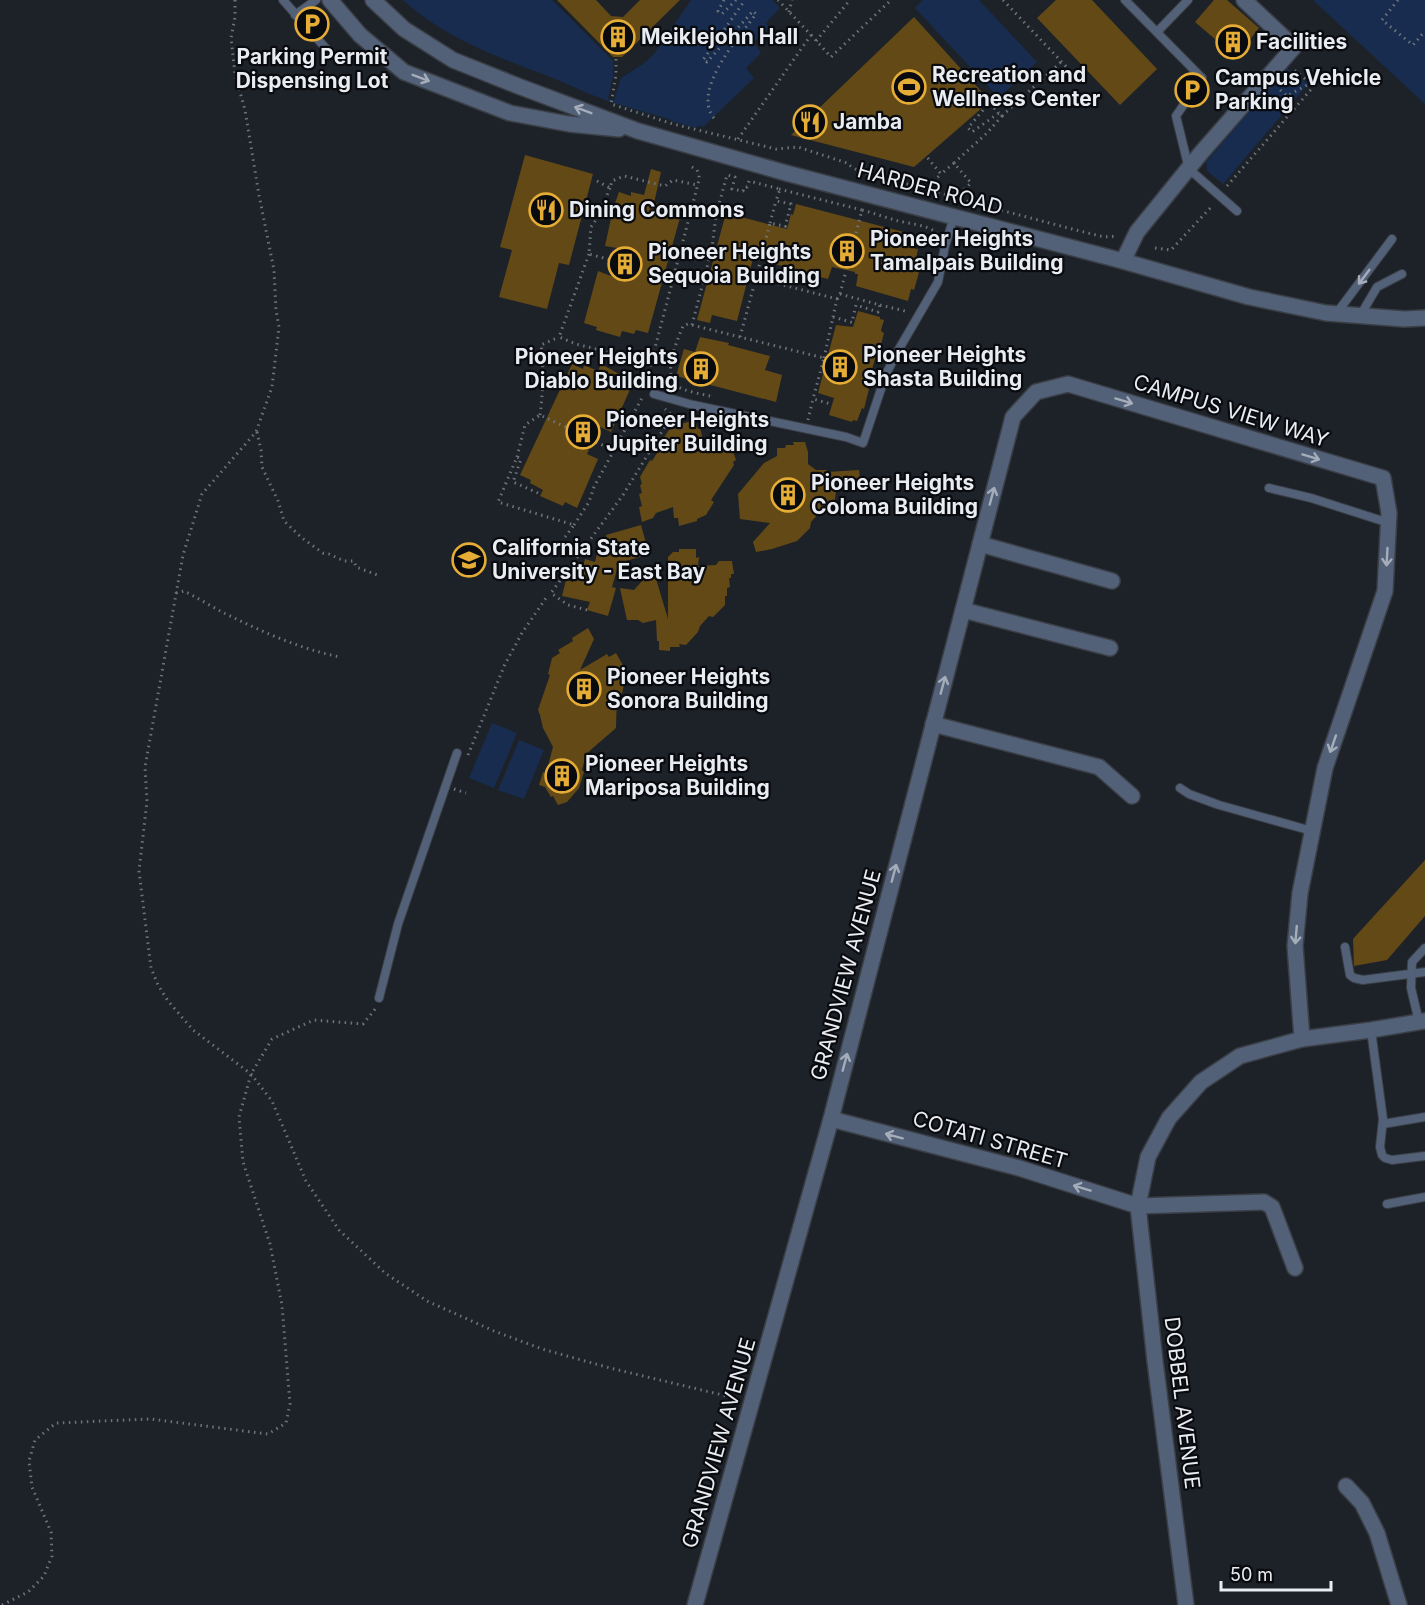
<svg xmlns="http://www.w3.org/2000/svg" width="1425" height="1605" viewBox="0 0 1425 1605" font-family="Inter,sans-serif">
<rect width="100%" height="100%" fill="#1d2229"/>
<g fill="#172c4e">
<path d="M403,0h149l61,61v16l-5,22 6,1 7,-22 22,-14 11,-10 37,-54h81l8,8 -14,15 3,5 -15,14 7,11 -15,15 8,10 -51,49 -4,-2 -3,3 -25,-7v-1c-23,-8 -48,-13 -71,-22 -19,-7 -36,-16 -55,-23 -51,-19 -101,-38 -142,-75z"/>
<polygon points="923,0 979,0 1037,62 999,98 915,8"/>
<polygon points="1313,0 1425,0 1425,104"/>
<polygon points="1287,68 1308,84 1223,184 1207,171 1206,162"/>
<polygon points="492,723 517,733 494,788 469,778"/>
<polygon points="519,740 544,750 524,799 498,790"/>
</g>
<g fill="#634915">
<polygon points="557,0 596,0 611,16 623,17 640,0 680,0 622,57 613,57"/>
<polygon points="1056,0 1092,0 1157,69 1120,105 1037,18"/>
<polygon points="1214,0 1227,0 1259,28 1236,57 1195,22"/>
<polygon points="914,17 990,101 914,167 791,135"/>
<polygon points="525,155 593,174 569,265 559,263 547,309 499,297 512,250 500,247"/>
<polygon points="651,169 661,172 654,203 668,206 667,211 681,214 648,333 636,330 634,334 622,331 620,337 596,330 597,327 584,323 598,271 611,276 617,248 605,246 613,209 619,192 631,196 631,192 644,195"/>
<polygon points="796,204 919,236 915,249 918,249 915,263 921,265 914,290 911,289 908,301 856,286 858,274 855,274 855,272 832,267 828,279 808,274 775,264 777,253 756,247 737,321 712,315 710,323 697,320 726,213 787,229 791,214 793,215"/>
<polygon points="858,311 880,317 880,319 884,320 881,330 882,332 884,333 879,352 877,352 873,366 867,388 869,389 864,409 862,408 857,421 853,420 852,422 829,415 834,398 818,393 836,325 853,327"/>
<polygon points="700,337 729,343 728,345 770,356 765,370 782,375 776,402 676,376 684,349 695,352"/>
<polygon points="572,364 583,369 584,365 598,371 601,364 623,376 621,379 632,385 611,432 600,427 598,430 594,429 585,448 589,450 587,454 598,459 577,508 565,502 563,506 540,496 543,490 530,483 531,480 520,475"/>
<polygon points="695,420 698,429 700,428 705,447 721,442 723,445 730,442 736,460 733,462 734,465 711,500 714,502 706,515 697,519 697,521 679,526 678,518 674,518 673,507 656,513 653,518 642,522 639,507 642,506 639,494 642,493 640,485 642,484 640,477 650,460 652,461 662,445 660,443 669,430 678,428 677,425"/>
<polygon points="793,442 805,442 808,452 808,464 816,470 827,470 827,472 859,470 860,478 837,482 835,499 824,512 822,510 811,522 810,528 797,541 772,549 756,552 753,542 770,523 740,519 738,494 764,463 777,456 777,448 785,448 786,445 794,445"/>
<polygon points="641,525 649,554 616,564 618,566 612,587 616,588 608,616 587,610 590,602 562,596 566,580 573,582 574,575 581,575 585,559 595,562 598,550 609,546 606,535"/>
<polygon points="679,549 696,549 696,558 699,557 698,566 716,565 719,561 732,561 734,574 731,574 731,578 729,578 730,587 727,588 727,596 725,596 725,605 713,617 709,616 700,626 698,632 686,645 679,644 680,647 670,647 670,651 659,650 659,641 657,641 656,620 643,623 638,620 627,620 620,588 634,590 643,580 645,582 654,572 668,619 668,557 673,552 679,552"/>
<polygon points="588,628 594,639 580,670 607,654 609,657 616,653 625,669 623,670 627,678 625,680 622,694 617,693 616,728 586,754 582,770 584,772 579,788 567,802 558,805 553,796 551,797 545,787 539,785 543,772 546,773 553,747 543,728 540,715 538,710 550,675 548,674 552,658 560,653 558,650 573,641 572,638"/>
<polygon points="1425,860 1425,916 1387,960 1354,966 1353,939"/>
</g>
<g fill="none" stroke-linecap="round" stroke-linejoin="round">
<defs>
<g id="service">
<polyline points="283,0 330,53"/>
<polyline points="1125,0 1202,78 1176,116 1189,169 1237,211"/>
<polyline points="295,15 316,0"/>
<polyline points="1157,32 1188,0"/>
<polyline points="1336,314 1392,239"/>
<polyline points="1360,316 1377,287 1402,274"/>
<polyline points="654,394 693,405 846,437 863,443 886,374 899,349 938,282 945,246 954,217"/>
<polyline points="1269,488 1311,498 1389,523"/>
<polyline points="1180,788 1189,794 1219,805 1312,831"/>
<polyline points="1345,947 1350,975 1354,978 1363,980 1425,972"/>
<polyline points="379,998 398,924 457,753"/>
<polyline points="1419,1022 1411,988 1412,962 1425,948"/>
<polyline points="1371,1030 1383,1119 1380,1147 1382,1155 1385,1158 1392,1160 1425,1156"/>
<polyline points="1383,1124 1425,1117"/>
<polyline points="1387,1204 1425,1197"/>
</g>
<g id="minor">
<polyline points="1123,261 1137,232 1201,153 1294,47 1244,0"/>
<polyline points="980,544 1112,581"/>
<polyline points="963,610 1110,648"/>
<polyline points="933,724 1099,767 1132,796"/>
<polyline points="831,1119 1019,1168 1138,1206 1264,1202 1272,1207 1295,1268"/>
<polyline points="1346,1486 1362,1503 1377,1533 1399,1605"/>
<polyline points="695,1605 831,1119 1013,417 1036,392 1068,384 1383,478 1389,513 1385,591 1325,768 1300,893 1295,946 1302,1039"/>
<polyline points="1186,1605 1155,1361 1138,1206 1148,1157 1169,1118 1201,1082 1240,1056 1302,1039 1371,1030 1425,1021"/>
</g>
<g id="tertiary">
<polyline points="330,0 360,35 404,72 510,113 569,124 619,129"/>
<polyline points="373,0 404,29 453,60 518,86 638,131 786,173 1123,261 1249,297 1326,313 1404,319 1425,318"/>
</g>
</defs>
<use href="#service" stroke="#3a3e45" stroke-width="10"/>
<use href="#minor" stroke="#3a3e45" stroke-width="18"/>
<use href="#tertiary" stroke="#3a3e45" stroke-width="18"/>
<g stroke="#6f747a" stroke-width="3" stroke-dasharray="1.5 4.5" stroke-linecap="butt">
<polyline points="235,0 235,17 231,38 235,74 245,110 259,195 274,270 276,310 279,327 272,387 256,432 202,494 183,555 145,767 147,801 139,871 151,968 158,985 168,1001 193,1030 251,1074 272,1101 306,1181 339,1230 385,1273 427,1301 494,1331 542,1349 610,1368 739,1399"/>
<polyline points="724,0 718,11 722,14 736,0"/>
<polyline points="1003,0 1078,79"/>
<polyline points="1398,0 1382,20 1413,45 1425,31"/>
<polyline points="789,12 792,0"/>
<polyline points="811,35 831,57 891,0"/>
<polyline points="816,41 850,0"/>
<path d="M616,59v16l-5,29 62,20 103,25 22,-2 49,16c15,15 58,20 80,25l14,-14 -15,-18"/>
<polyline points="1281,85 1279,89 1287,96 1311,83"/>
<polyline points="1002,116 1062,61"/>
<path d="M714,118c-23,-28 26,-82 42,-104l-3,-3 -46,51 -4,-2 42,-60"/>
<polyline points="738,139 811,35 778,0"/>
<polyline points="954,163 987,133 1002,116 999,113 972,132 968,128 989,103 999,113"/>
<polyline points="597,181 610,188 612,181 624,176 665,186 673,180 697,185"/>
<polyline points="1227,186 1314,86 1293,69"/>
<polyline points="610,188 598,217 591,227 589,254 611,260"/>
<polyline points="927,188 955,198 971,183 954,163 941,174"/>
<polyline points="779,189 862,210"/>
<polyline points="955,198 1072,229 1104,237 1117,236"/>
<polyline points="770,223 776,201"/>
<path d="M856,233l6,-23c11,3 22,7 33,10 13,4 31,4 42,13"/>
<polyline points="1155,248 1171,250 1213,205"/>
<polyline points="589,254 559,337 576,344 651,363 645,387"/>
<polyline points="756,278 770,223 788,227"/>
<polyline points="840,294 880,305 878,312 856,305 852,322"/>
<polyline points="837,299 840,294 846,271"/>
<polyline points="880,305 909,312"/>
<polyline points="692,325 712,248 716,215 727,175 735,177 732,189 743,191 744,187 747,187 749,181 780,189 776,201 791,204 785,227"/>
<polyline points="740,337 756,278 837,299 833,317"/>
<polyline points="824,358 833,317 854,323"/>
<polyline points="651,363 699,180 699,175 697,170 690,166"/>
<path d="M710,396c-8,-2 -27,-5 -33,-10 -15,-12 0,-45 6,-60l5,-2 136,34 -11,41"/>
<path d="M540,415c3,-23 4,-46 1,-70l18,-8"/>
<polyline points="808,420 813,399 831,404"/>
<polyline points="257,432 261,450 262,467 278,501 284,521 302,538 323,553 329,554 344,561 354,561 356,567 380,576"/>
<polyline points="621,437 643,396"/>
<polyline points="517,457 525,425 540,415 574,431"/>
<polyline points="538,493 513,482 521,459 517,457 498,502 574,525 565,537"/>
<polyline points="574,525 589,502 594,487 621,437 616,436 609,448 589,439"/>
<path d="M176,593l8,-2c14,7 28,16 42,23 37,18 74,35 114,43"/>
<polyline points="587,610 568,605 551,593 623,495 672,415 665,409"/>
<polyline points="468,755 505,664 522,633 546,598"/>
<polyline points="454,789 466,793"/>
<polyline points="2,1605 28,1592 44,1576 52,1556 51,1532 32,1487 29,1461 35,1440 56,1423 150,1419 268,1434 286,1423 290,1404 282,1305 270,1244 243,1162 239,1117 251,1074 272,1039 314,1020 363,1024 376,1008"/>
</g>
<use href="#service" stroke="#526078" stroke-width="8"/>
<use href="#minor" stroke="#526078" stroke-width="15"/>
<use href="#tertiary" stroke="#526078" stroke-width="15"/>
</g>
<defs><path id="oneway-shaft" d="M-6 0H5M1.5-3L5.5 0L1.5 3" fill="none" stroke-width="1.6" stroke-linecap="round" stroke-linejoin="round" transform="scale(1.5)"/></defs>
<g stroke="#a5adbb">
<use href="#oneway-shaft" transform="translate(421 78) rotate(21)"/>
<use href="#oneway-shaft" transform="translate(583 110) rotate(-159)"/>
<use href="#oneway-shaft" transform="translate(1364 277) rotate(127)"/>
<use href="#oneway-shaft" transform="translate(1124 401) rotate(17)"/>
<use href="#oneway-shaft" transform="translate(1311 457) rotate(17)"/>
<use href="#oneway-shaft" transform="translate(992 496) rotate(-75)"/>
<use href="#oneway-shaft" transform="translate(1387 557) rotate(93)"/>
<use href="#oneway-shaft" transform="translate(943 685) rotate(-75)"/>
<use href="#oneway-shaft" transform="translate(1333 744) rotate(109)"/>
<use href="#oneway-shaft" transform="translate(894 873) rotate(-75)"/>
<use href="#oneway-shaft" transform="translate(1296 935) rotate(95)"/>
<use href="#oneway-shaft" transform="translate(845 1062) rotate(-75)"/>
<use href="#oneway-shaft" transform="translate(894 1136) rotate(-165)"/>
<use href="#oneway-shaft" transform="translate(1082 1188) rotate(-163)"/>
</g>
<defs>
<symbol id="parking-ring" viewBox="-11 -11 22 22"><circle r="9.5" fill="#090b0f" stroke="#e6ad36" stroke-width="1.5"/><path d="M-3.5-5.5H1a3.5 3.5 0 0 1 0 7H-1V5.5H-3.5ZM-1-3.4V-.6H.8a1.4 1.4 0 0 0 0-2.8Z" fill="#e6ad36"/></symbol>
<symbol id="building-ring" viewBox="-11 -11 22 22"><circle r="9.5" fill="#090b0f" stroke="#e6ad36" stroke-width="1.5"/><path d="M-4-6H4V6H1V3H-1V6H-4ZM-2.5-4.3h1.7v1.8h-1.7ZM.8-4.3h1.7v1.8H.8ZM-2.5-1h1.7V.8h-1.7ZM.8-1h1.7V.8H.8Z" fill="#e6ad36"/></symbol>
<symbol id="stadium-ring" viewBox="-11 -11 22 22"><circle r="9.5" fill="#090b0f" stroke="#e6ad36" stroke-width="1.5"/><path d="M0-5a6.5 5 0 1 0 0 10a6.5 5 0 1 0 0-10ZM-3.5-1.8h7v3.6h-7Z" fill="#e6ad36"/></symbol>
<symbol id="restaurant-ring" viewBox="-11 -11 22 22"><circle r="9.5" fill="#090b0f" stroke="#e6ad36" stroke-width="1.5"/><path d="M-5-6h1v4h1v-4h1v4h1v-4h1v5L-1.5 .5V6h-2V.5L-5-1ZM5-6V6H3V1.5H1.5Q1.5-4 5-6Z" fill="#e6ad36"/></symbol>
<symbol id="university-ring" viewBox="-11 -11 22 22"><circle r="9.5" fill="#090b0f" stroke="#e6ad36" stroke-width="1.5"/><path d="M0-5L7-2L0 1L-7-2ZM-4 1L0 2.5L4 1V4Q0 6-4 4Z" fill="#e6ad36"/></symbol>
</defs>
<g fill-rule="evenodd">
<use href="#parking-ring" x="293" y="5" width="38" height="38"/>
<use href="#building-ring" x="599" y="18" width="38" height="38"/>
<use href="#building-ring" x="1214" y="23" width="38" height="38"/>
<use href="#stadium-ring" x="890" y="68" width="38" height="38"/>
<use href="#parking-ring" x="1173" y="71" width="38" height="38"/>
<use href="#restaurant-ring" x="791" y="103" width="38" height="38"/>
<use href="#restaurant-ring" x="527" y="191" width="38" height="38"/>
<use href="#building-ring" x="828" y="232" width="38" height="38"/>
<use href="#building-ring" x="606" y="245" width="38" height="38"/>
<use href="#building-ring" x="821" y="348" width="38" height="38"/>
<use href="#building-ring" x="682" y="350" width="38" height="38"/>
<use href="#building-ring" x="564" y="413" width="38" height="38"/>
<use href="#building-ring" x="769" y="476" width="38" height="38"/>
<use href="#university-ring" x="450" y="541" width="38" height="38"/>
<use href="#building-ring" x="565" y="670" width="38" height="38"/>
<use href="#building-ring" x="543" y="757" width="38" height="38"/>
</g>
<g text-anchor="middle" stroke-width="4.5" stroke-linejoin="round" paint-order="stroke">
<g font-size="21" font-weight="bold" fill="#e9ecf1" stroke="#090b0f" text-anchor="start">
<text x="641" y="44">Meiklejohn Hall</text>
<text x="1256" y="49">Facilities</text>
<text x="312" y="64" text-anchor="middle">Parking Permit<tspan x="312" dy="24">Dispensing Lot</tspan></text>
<text x="932" y="82">Recreation and<tspan x="932" dy="24">Wellness Center</tspan></text>
<text x="1215" y="85">Campus Vehicle<tspan x="1215" dy="24">Parking</tspan></text>
<text x="833" y="129">Jamba</text>
<text x="569" y="217">Dining Commons</text>
<text x="870" y="246">Pioneer Heights<tspan x="870" dy="24">Tamalpais Building</tspan></text>
<text x="648" y="259">Pioneer Heights<tspan x="648" dy="24">Sequoia Building</tspan></text>
<text x="863" y="362">Pioneer Heights<tspan x="863" dy="24">Shasta Building</tspan></text>
<text x="678" y="364" text-anchor="end">Pioneer Heights<tspan x="678" dy="24">Diablo Building</tspan></text>
<text x="606" y="427">Pioneer Heights<tspan x="606" dy="24">Jupiter Building</tspan></text>
<text x="811" y="490">Pioneer Heights<tspan x="811" dy="24">Coloma Building</tspan></text>
<text x="492" y="555">California State<tspan x="492" dy="24">University - East Bay</tspan></text>
<text x="607" y="684">Pioneer Heights<tspan x="607" dy="24">Sonora Building</tspan></text>
<text x="585" y="771">Pioneer Heights<tspan x="585" dy="24">Mariposa Building</tspan></text>
</g>
<g font-size="21" fill="#e9ecf1" stroke="#090b0f">
<text transform="translate(930 189) rotate(15)" y="7">HARDER ROAD</text>
<text transform="translate(1231 411) rotate(17)" y="7">CAMPUS VIEW WAY</text>
<text transform="translate(846 975) rotate(-75)" y="7">GRANDVIEW AVENUE</text>
<text transform="translate(990 1140) rotate(16)" y="7">COTATI STREET</text>
<text transform="translate(1182 1403) rotate(83)" y="7">DOBBEL AVENUE</text>
<text transform="translate(719 1443) rotate(-74)" y="7">GRANDVIEW AVENUE</text>
</g>
</g>
<path d="M1221 1581v9h110v-9" fill="none" stroke="#e9ecf1" stroke-width="3"/>
<text x="1230" y="1581" font-size="18" fill="#e9ecf1" stroke="#090b0f" stroke-width="4.5" paint-order="stroke">50 m</text>
</svg>
